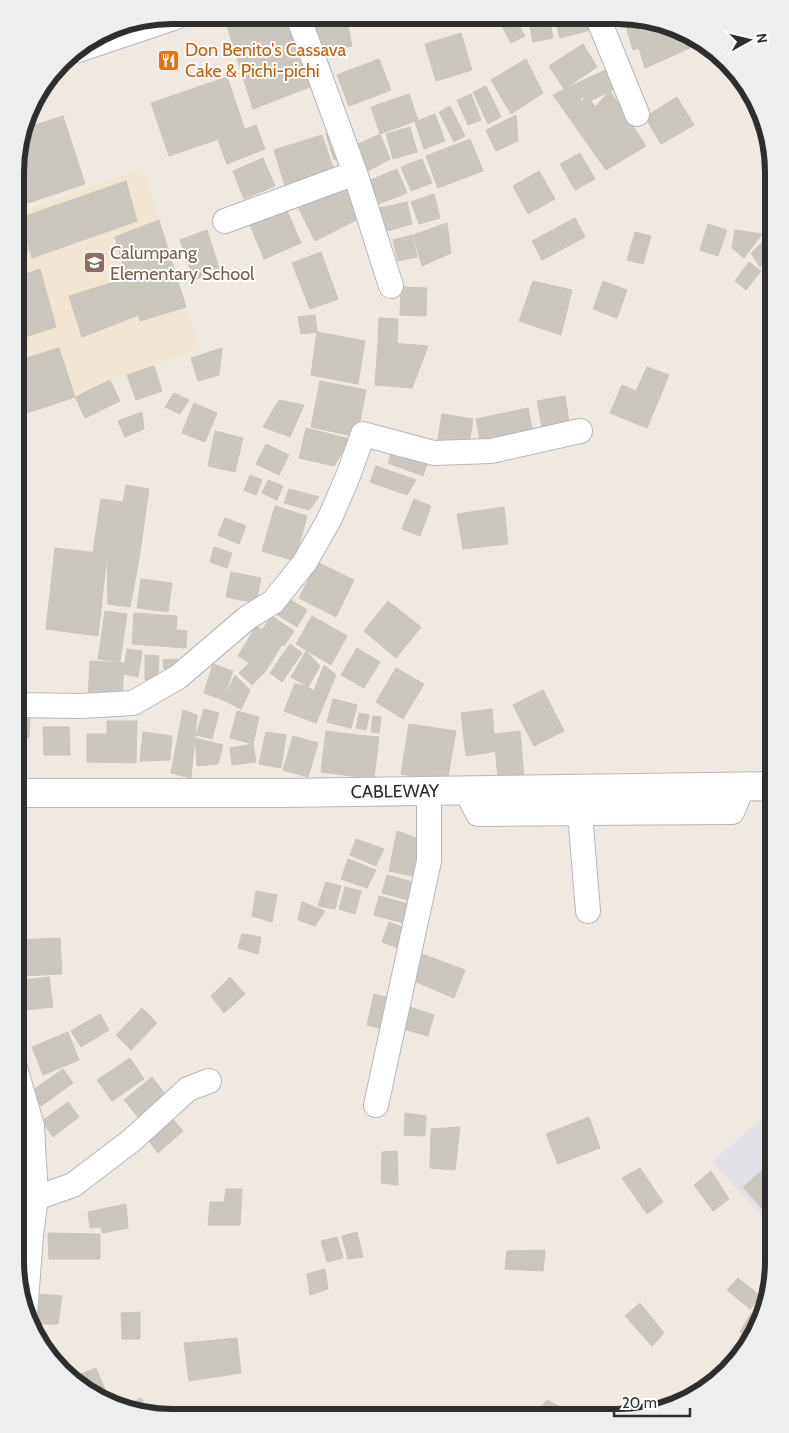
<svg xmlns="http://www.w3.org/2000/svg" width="789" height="1433" viewBox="0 0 789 1433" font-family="Cabin,sans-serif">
<rect width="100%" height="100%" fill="#efe9e1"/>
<polygon fill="#e3e1e8" points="774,1093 774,1229 712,1162 762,1118"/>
<polygon fill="#f0e6d1" points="143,169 199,348 154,366 110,380 75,394 75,397 16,416 16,213"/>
<g fill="#cbc7bf" stroke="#cbc5ba">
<polygon points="250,15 293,16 315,85 253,109 226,23"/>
<polygon points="311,16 346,16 352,46 319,53"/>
<polygon points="407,16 424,17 425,19 408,22"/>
<polygon points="457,17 472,17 461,24"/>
<polygon points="528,17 549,17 553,38 533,42"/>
<polygon points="554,17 588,18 591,30 560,38"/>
<polygon points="600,18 632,18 604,28"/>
<polygon points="515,19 525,36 511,43 502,26"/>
<polygon points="649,19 667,27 670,38 633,50 626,26"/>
<polygon points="671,29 686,37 690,48 645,68 639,48 670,38 668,30"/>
<polygon points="461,33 472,70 436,81 425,44"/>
<polygon points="583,44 597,67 564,89 549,66"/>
<polygon points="379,59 391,90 349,106 337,75"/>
<polygon points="526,59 543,93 511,114 491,80"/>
<polygon points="612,67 621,86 590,101 587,95 580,99 573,85"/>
<polygon points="227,77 245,130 169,156 151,103"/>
<polygon points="573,85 581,102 587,95 595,107 610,91 646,146 606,170 553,95"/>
<polygon points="486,86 501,117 488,124 473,92"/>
<polygon points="409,94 418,120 380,134 371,107"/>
<polygon points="471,94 481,120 468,125 457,100"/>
<polygon points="677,97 694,125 661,144 645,117"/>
<polygon points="450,106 465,136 454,142 439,112"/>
<polygon points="435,114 445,141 424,149 415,122"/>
<polygon points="516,115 518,141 496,151 486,130"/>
<polygon points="63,116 85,184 28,203 16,166 16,152 23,129"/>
<polygon points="256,125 265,149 227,164 218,140"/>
<polygon points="410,127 417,152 393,159 386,134"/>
<polygon points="338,130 346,157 334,160 326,134"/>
<polygon points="380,134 390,159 366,172 354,146"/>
<polygon points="322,135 334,170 285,186 274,150"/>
<polygon points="470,139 483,171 438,188 426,156"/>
<polygon points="580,153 595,179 575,190 560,164"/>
<polygon points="263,158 275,186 244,199 233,171"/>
<polygon points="422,159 432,183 411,191 401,167"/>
<polygon points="397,169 407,193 371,207 361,184"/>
<polygon points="539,171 555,199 528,214 513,186"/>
<polygon points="126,181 137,221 32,258 20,218"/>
<polygon points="344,185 360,218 315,241 298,207"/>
<polygon points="434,194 440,218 419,224 411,202"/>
<polygon points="407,202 412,224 380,233 371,210"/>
<polygon points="285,206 301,243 264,259 249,222"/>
<polygon points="17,213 28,252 16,257 16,213"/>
<polygon points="575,218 585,237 542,260 532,241"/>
<polygon points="159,220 186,307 140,321 115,237"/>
<polygon points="447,223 451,253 422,266 413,235"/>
<polygon points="708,224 727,230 718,256 700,250"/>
<polygon points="207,230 220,271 194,280 180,240"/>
<polygon points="735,230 762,234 744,258 732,248"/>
<polygon points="635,232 651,236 643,264 627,260"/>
<polygon points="412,235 417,257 398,261 393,240"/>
<polygon points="769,236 774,243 774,257 760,267 751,253"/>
<polygon points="321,252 338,299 310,309 292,263"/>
<polygon points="749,262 761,271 746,290 735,281"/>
<polygon points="40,269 56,327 16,340 16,277"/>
<polygon points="127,278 139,315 82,337 69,296"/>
<polygon points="533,281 572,290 561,335 519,321"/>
<polygon points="603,281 627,290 617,318 593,309"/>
<polygon points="401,287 427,288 426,316 400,315"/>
<polygon points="315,315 317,332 301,334 298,317"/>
<polygon points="379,318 398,319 397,343 378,342"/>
<polygon points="317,332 365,341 358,384 311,375"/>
<polygon points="378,342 428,346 412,388 375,385"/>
<polygon points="59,348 75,397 18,416 16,412 16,361"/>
<polygon points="222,348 219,375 198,381 191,358"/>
<polygon points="154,366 162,391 136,400 127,375"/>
<polygon points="647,367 669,375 647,428 610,413 622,385 636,391"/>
<polygon points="110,380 120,401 85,418 75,397"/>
<polygon points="320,381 366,390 357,437 311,427"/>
<polygon points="174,393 189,400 180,414 165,407"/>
<polygon points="565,396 569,422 542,427 537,401"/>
<polygon points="279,400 304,405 290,437 263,427"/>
<polygon points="194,403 217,413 205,442 182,433"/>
<polygon points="528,408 533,433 481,445 476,419"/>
<polygon points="142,412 144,429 125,437 118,421"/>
<polygon points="442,414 473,419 468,451 437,445"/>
<polygon points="306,428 350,439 334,466 299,458"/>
<polygon points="215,431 243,438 235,472 208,466"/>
<polygon points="266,444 289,455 279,475 256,464"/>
<polygon points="392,451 427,464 423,476 388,463"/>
<polygon points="376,466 416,480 407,495 370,482"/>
<polygon points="250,475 262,480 256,495 244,490"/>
<polygon points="268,480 283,486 277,500 262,493"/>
<polygon points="126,485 149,489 139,559 93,552 101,499 123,502"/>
<polygon points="289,489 319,497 309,510 284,503"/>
<polygon points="414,499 431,506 420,536 402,529"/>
<polygon points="275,506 307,516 295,561 262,551"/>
<polygon points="504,507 508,544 463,549 457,514"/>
<polygon points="225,518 246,526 239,544 218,535"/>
<polygon points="214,547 232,553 227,568 210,562"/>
<polygon points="55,548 107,554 98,636 46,629"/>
<polygon points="107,554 139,559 130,607 108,604"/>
<polygon points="317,562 354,580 336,617 299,598"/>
<polygon points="231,572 261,578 256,603 226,597"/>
<polygon points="141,579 172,583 168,612 137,608"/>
<polygon points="286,597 307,610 297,627 276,614"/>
<polygon points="388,601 421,627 396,658 364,631"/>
<polygon points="105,611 127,614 120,662 98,659"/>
<polygon points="134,613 177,616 176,630 187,631 186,648 132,644"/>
<polygon points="272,616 294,631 284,646 262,630"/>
<polygon points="312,616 347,636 331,665 296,644"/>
<polygon points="256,626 283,643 265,672 238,656"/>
<polygon points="290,644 302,653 282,682 270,673"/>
<polygon points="357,648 380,662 364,688 341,675"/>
<polygon points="127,649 142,651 138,677 123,674"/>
<polygon points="306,651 320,666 308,687 291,677"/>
<polygon points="145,655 159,656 158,680 145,680"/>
<polygon points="178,659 175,668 164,669 163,660"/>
<polygon points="90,661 124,663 122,702 88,700"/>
<polygon points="249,663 265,672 252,685 239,673"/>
<polygon points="213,664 233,671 223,700 204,693"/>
<polygon points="324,665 336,675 316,723 284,711 295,684 308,687 314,691"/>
<polygon points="396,668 424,684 403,719 376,702"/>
<polygon points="235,675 250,690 241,709 223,700"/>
<polygon points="543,690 564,731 534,746 513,705"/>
<polygon points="333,699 357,705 351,728 327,722"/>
<polygon points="204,709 219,713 212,739 196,735"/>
<polygon points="492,709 494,734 498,751 466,756 461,713"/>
<polygon points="183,710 197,715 191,778 171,773"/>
<polygon points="237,711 259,717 253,744 230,738"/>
<polygon points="359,713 369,715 366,730 356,728"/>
<polygon points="373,716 381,717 379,733 371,732"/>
<polygon points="16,718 30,719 29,738 16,737"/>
<polygon points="107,721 137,721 136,763 87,762 87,734 107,734"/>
<polygon points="409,724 456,731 447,782 401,774"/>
<polygon points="43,727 69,727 70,755 44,755"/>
<polygon points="326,731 357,735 352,776 321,772"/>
<polygon points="520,731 524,776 498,779 494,734"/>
<polygon points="143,732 172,736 170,760 140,761"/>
<polygon points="266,732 286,735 281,768 259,764"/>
<polygon points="357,735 379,737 374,778 352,776"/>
<polygon points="293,736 318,743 308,777 283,770"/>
<polygon points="195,738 223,745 218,764 197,766"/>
<polygon points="253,744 256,762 232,765 230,748"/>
<polygon points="397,831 428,842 418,877 389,871"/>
<polygon points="356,839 384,849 376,866 350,855"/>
<polygon points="348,859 376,870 367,888 341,879"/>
<polygon points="387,875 417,883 412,901 382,893"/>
<polygon points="326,882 341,886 335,909 318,906"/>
<polygon points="345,887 361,891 355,914 339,909"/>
<polygon points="256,891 277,895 272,922 252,916"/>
<polygon points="379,896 412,905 407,924 374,915"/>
<polygon points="302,902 325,911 315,926 298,920"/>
<polygon points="389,922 405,928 398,948 382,942"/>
<polygon points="242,934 261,937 258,954 238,948"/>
<polygon points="60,938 62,974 21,976 19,940"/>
<polygon points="422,954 465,970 454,998 414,981"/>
<polygon points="49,977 53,1007 15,1011 15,981"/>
<polygon points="230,977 245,994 224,1013 211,996"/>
<polygon points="374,994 393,999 385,1030 367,1025"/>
<polygon points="410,1007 434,1015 428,1036 403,1029"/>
<polygon points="142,1008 157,1023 131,1050 116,1035"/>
<polygon points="100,1014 109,1030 81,1047 71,1031"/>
<polygon points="68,1032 79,1060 43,1075 32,1047"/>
<polygon points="130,1058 144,1079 112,1101 97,1080"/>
<polygon points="63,1069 73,1083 41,1106 30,1092"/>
<polygon points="152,1077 169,1099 142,1122 124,1100"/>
<polygon points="68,1102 79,1117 53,1137 42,1121"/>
<polygon points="405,1113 426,1116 425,1136 404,1135"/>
<polygon points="169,1115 183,1131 158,1153 145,1136"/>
<polygon points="589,1117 600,1148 558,1164 546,1134"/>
<polygon points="460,1127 455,1170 430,1168 431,1129"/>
<polygon points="397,1151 398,1185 381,1183 382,1152"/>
<polygon points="774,1160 774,1222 743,1187"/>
<polygon points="640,1168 663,1202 647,1214 622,1178"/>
<polygon points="711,1171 729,1199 713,1211 694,1185"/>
<polygon points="226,1189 242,1189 240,1225 208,1225 210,1202 224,1202"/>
<polygon points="126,1204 128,1228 103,1233 100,1227 90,1228 88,1212"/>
<polygon points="357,1232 363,1257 348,1259 342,1236"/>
<polygon points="48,1233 100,1234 100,1259 49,1259"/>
<polygon points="337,1237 343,1258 327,1262 321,1241"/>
<polygon points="545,1250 543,1271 505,1269 507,1251"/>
<polygon points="325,1269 328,1289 310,1295 307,1274"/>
<polygon points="738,1278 761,1297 750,1309 727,1290"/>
<polygon points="37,1294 62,1296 58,1324 35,1324"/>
<polygon points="640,1303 664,1333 652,1346 625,1316"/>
<polygon points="140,1312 140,1339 122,1339 121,1313"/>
<polygon points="751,1313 762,1320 751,1340 740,1332"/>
<polygon points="237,1338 241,1373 189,1381 184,1343"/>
<polygon points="96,1368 108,1397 101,1401 68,1379"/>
<polygon points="141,1398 152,1417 121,1408"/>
<polygon points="547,1400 566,1410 559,1418 532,1418"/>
<polygon points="236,1409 239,1417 218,1417 217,1415"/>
</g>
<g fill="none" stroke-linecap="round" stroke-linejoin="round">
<defs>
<g id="street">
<polyline points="298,16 355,173 391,286"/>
<polyline points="598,18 637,114"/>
<polyline points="225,221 355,173"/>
<polyline points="16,705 81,706 133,703 178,677 247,618 273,602 305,562 330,518 348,476 363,434 434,453 491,451 580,431"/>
<polyline points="466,791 478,814 580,813 588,911"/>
<polyline points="580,813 732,812 743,786"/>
<polyline points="15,1068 32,1126 36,1198 31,1235 25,1314"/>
<polyline points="376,1105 429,861 429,791"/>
<polyline points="36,1198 73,1185 132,1140 188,1089 209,1081"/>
</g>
<g id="secondary">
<polyline points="78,48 176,15"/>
<path id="s1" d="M16,793h265l493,-7"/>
</g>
</defs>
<use href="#street" stroke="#b4b7c1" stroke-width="26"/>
<use href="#secondary" stroke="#b4b7c1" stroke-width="30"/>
<use href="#street" stroke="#fff" stroke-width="24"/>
<use href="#secondary" stroke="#fff" stroke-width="28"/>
</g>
<defs>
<symbol id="restaurant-square" viewBox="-11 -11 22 22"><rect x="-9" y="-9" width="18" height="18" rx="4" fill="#e8710a" stroke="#fff"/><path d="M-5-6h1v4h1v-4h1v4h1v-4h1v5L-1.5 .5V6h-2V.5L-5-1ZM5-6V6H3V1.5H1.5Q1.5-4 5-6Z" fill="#fff"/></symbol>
<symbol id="school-square" viewBox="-11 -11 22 22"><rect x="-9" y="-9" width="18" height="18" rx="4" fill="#8d6e63" stroke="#fff"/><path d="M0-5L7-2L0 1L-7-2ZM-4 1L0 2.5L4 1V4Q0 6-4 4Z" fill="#fff"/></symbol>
</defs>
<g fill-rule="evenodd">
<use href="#restaurant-square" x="156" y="48" width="25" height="25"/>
<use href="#school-square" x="82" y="250" width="25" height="25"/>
</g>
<g text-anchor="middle" stroke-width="4" stroke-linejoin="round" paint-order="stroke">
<g font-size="18" fill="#c56008" stroke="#fff" text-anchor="start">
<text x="185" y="56">Don Benito's Cassava<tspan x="185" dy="21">Cake &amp; Pichi-pichi</tspan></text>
</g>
<g font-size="18" fill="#785e54" stroke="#fff" text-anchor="start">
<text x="110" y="259">Calumpang<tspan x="110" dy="21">Elementary School</tspan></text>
</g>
<g font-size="18" fill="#2e2e2e" stroke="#fff">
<text dy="6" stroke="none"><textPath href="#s1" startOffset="379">CABLEWAY</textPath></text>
</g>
</g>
<path d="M0 0H789V1433H0ZM172 24H617A148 148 0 0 1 765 172V1261A148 148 0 0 1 617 1409H172A148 148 0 0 1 24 1261V172A148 148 0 0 1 172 24Z" fill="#eee" fill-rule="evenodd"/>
<path fill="none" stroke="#2e2e2e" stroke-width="6" d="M172 24H617A148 148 0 0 1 765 172V1261A148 148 0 0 1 617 1409H172A148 148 0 0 1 24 1261V172A148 148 0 0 1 172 24Z"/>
<g transform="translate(749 40) rotate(82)" stroke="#ffffff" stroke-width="4" paint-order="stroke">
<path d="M0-4L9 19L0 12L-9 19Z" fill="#2e2e2e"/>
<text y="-8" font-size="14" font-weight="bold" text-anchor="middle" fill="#2e2e2e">N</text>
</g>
<path d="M614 1408v8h76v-8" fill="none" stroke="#2e2e2e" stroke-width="2.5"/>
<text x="622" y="1408" font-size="15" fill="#2e2e2e" stroke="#ffffff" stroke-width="4" paint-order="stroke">20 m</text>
</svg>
